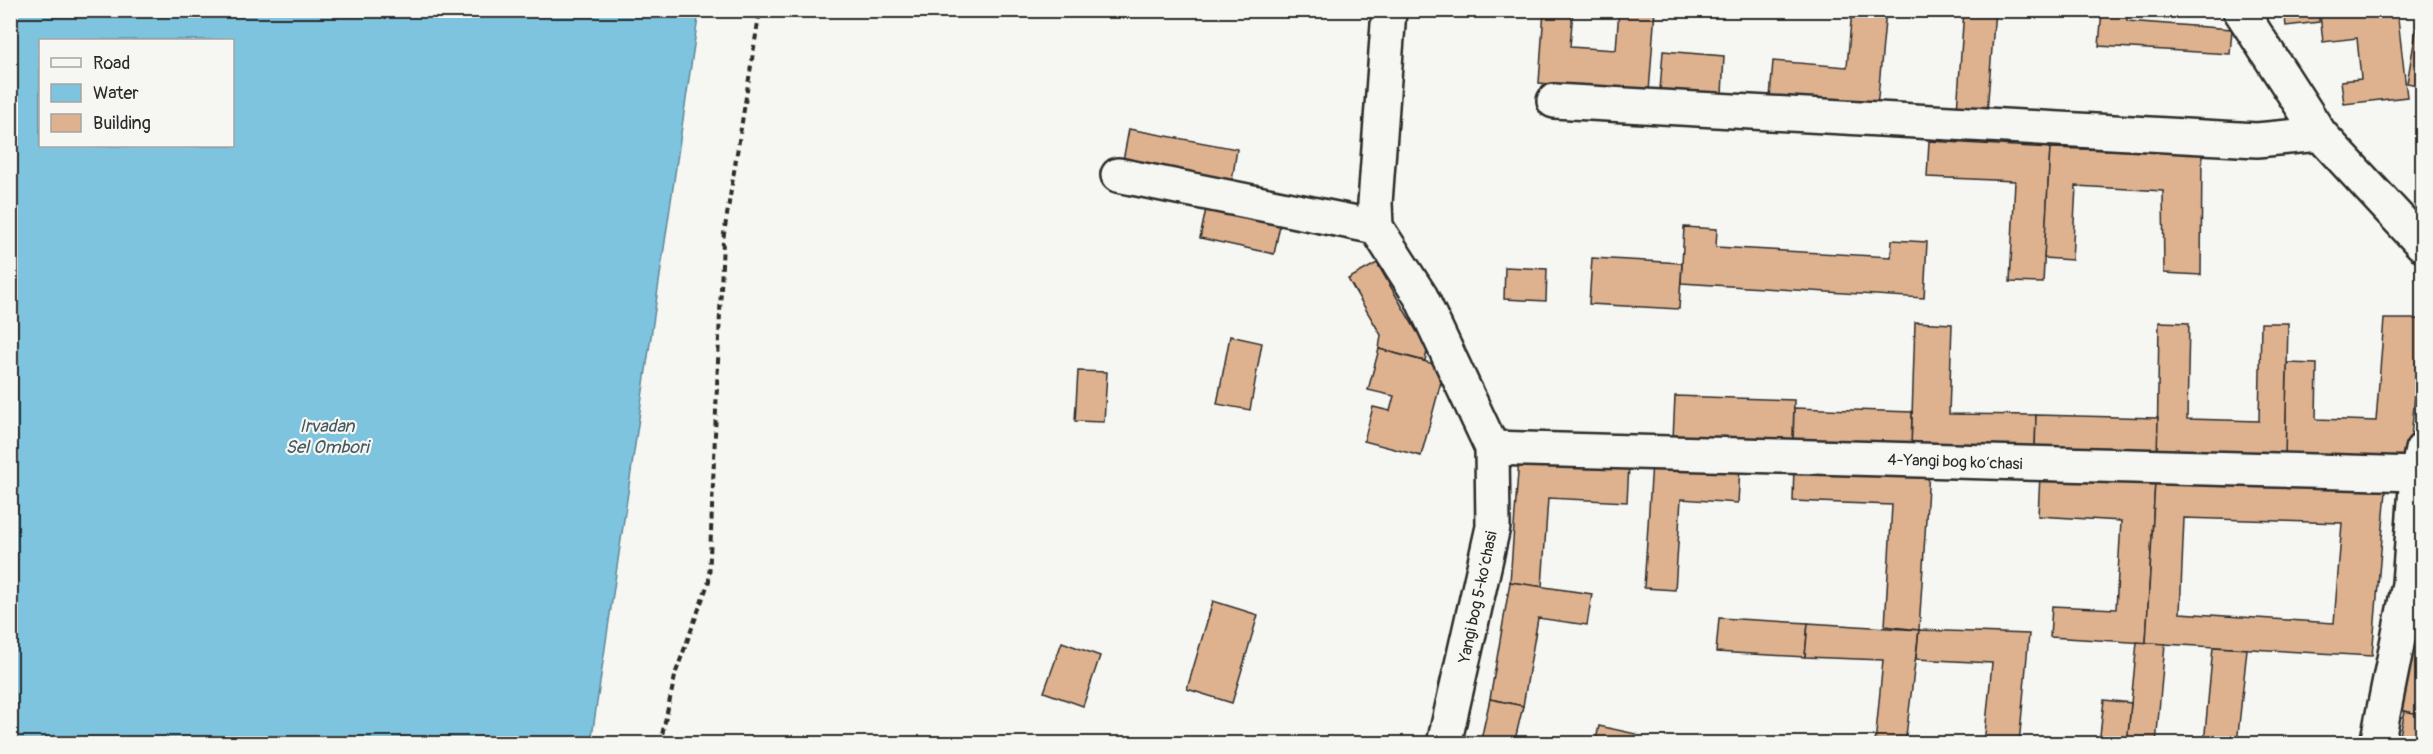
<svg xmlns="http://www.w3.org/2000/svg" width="2433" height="754" viewBox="0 0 2433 754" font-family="Pangolin,sans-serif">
<rect width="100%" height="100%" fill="#f6f6f2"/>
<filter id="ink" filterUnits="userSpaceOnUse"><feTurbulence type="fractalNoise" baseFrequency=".0167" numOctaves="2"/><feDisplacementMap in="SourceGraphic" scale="12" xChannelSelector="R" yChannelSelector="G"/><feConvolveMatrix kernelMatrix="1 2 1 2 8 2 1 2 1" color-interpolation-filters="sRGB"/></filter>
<g filter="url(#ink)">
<path fill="#7ec4df" stroke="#5d8797" stroke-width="1.5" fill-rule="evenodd" d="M10,11h689l-108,732h-580zM40,40h192v106h-192z"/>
<g fill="#deb28f" stroke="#2b2b2b" stroke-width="1.5" fill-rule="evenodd">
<polygon points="1544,10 1573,10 1570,47 1616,50 1619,10 1655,10 1649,92 1539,83"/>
<polygon points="1852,10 1886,10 1877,108 1770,98 1773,61 1847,67"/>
<polygon points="1964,10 1995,10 1987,112 1957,111"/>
<polygon points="2102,10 2127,10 2127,21 2232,29 2230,54 2099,46"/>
<polygon points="2284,10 2319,10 2319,22 2286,26"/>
<polygon points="2350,10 2397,10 2407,97 2344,104 2341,81 2361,79 2357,38 2323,42 2320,14"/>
<polygon points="2419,14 2422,14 2422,86 2407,83"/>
<polygon points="1663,51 1724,56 1722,94 1660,90"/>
<polygon points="1129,129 1237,149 1231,187 1122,166"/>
<polygon points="1929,141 2050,148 2043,283 2010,282 2015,181 1927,177"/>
<polygon points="2050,148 2202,153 2201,275 2164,273 2163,191 2076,186 2072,260 2044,258"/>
<polygon points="1207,204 1281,220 1274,254 1200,238"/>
<polygon points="1684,227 1717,229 1716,247 1891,257 1892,240 1927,242 1924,298 1681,283"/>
<polygon points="1592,258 1682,263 1679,309 1589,304"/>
<polygon points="1377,263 1417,332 1430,336 1425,361 1379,349 1381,335 1348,279"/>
<polygon points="1505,267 1547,269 1546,301 1504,299"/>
<polygon points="2384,319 2422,319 2409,460 2285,457 2287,363 2317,364 2316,419 2376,421"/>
<polygon points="1915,322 1952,324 1949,414 2036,415 2035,451 1911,448"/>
<polygon points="2159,322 2189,323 2187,419 2259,421 2261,323 2288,323 2285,457 2157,454"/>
<polygon points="1230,336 1262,343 1250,410 1217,404"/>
<polygon points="1379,349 1445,367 1421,456 1364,441 1373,407 1390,411 1394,396 1368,390"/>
<polygon points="1078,371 1107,372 1104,422 1075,421"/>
<polygon points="1675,396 1794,400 1793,444 1673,439"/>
<polygon points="1794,408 1912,412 1911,448 1793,444"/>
<polygon points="2036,415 2158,418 2157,454 2035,451"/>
<polygon points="1519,458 1629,465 1627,502 1548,498 1542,587 1510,582"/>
<polygon points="1652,462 1740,467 1738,503 1681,499 1675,590 1644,588"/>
<polygon points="1794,465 1929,471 1919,630 1885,626 1892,505 1793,501"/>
<polygon points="2040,475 2155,482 2146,643 2050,637 2052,606 2116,609 2121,521 2038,516"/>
<path d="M2155,482l231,9 -14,165 -226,-13zM2184,518l158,5 -8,100 -154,-10z"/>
<polygon points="1510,582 1592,594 1587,625 1538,618 1523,706 1490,699"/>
<polygon points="1213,601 1258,615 1232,703 1187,689"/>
<polygon points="2422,603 2422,715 2399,710"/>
<polygon points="1719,618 1808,623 1805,657 1716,652"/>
<polygon points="1808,623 1919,630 1905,744 1875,744 1883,660 1805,657"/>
<polygon points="1919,630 2029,634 2019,744 1984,744 1992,663 1916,659"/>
<polygon points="1062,642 1100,656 1083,706 1044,692"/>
<polygon points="2137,642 2165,644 2156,744 2127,744"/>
<polygon points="2213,647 2247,649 2237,744 2204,744"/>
<polygon points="1490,699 1523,706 1514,744 1480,744"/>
<polygon points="2104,700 2131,703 2127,744 2099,744"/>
<polygon points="2405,711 2422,715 2422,744 2398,744"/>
<polygon points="1599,726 1636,734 1634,744 1595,744"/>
</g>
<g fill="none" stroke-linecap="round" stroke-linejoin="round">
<defs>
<g id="minor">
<polyline points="1389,10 1375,203 1376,227 1421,297 1492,448 1493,527 1444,744"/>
<polyline points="2240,10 2320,134 2422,244"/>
<polyline points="1554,101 2257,140 2320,134"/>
<polyline points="1118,175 1376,227"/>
<polyline points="1492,448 2417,474"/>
<polyline points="2377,744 2409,584 2417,474 2422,450"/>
</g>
</defs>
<use href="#minor" stroke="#2b2b2b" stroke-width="38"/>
<polyline stroke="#2b2b2b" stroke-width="4" stroke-dasharray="6 4.5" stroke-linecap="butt" points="660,744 676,672 709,581 723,240 760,10"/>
<use href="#minor" stroke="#f6f6f2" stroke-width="33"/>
</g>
</g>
<g text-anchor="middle" stroke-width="4.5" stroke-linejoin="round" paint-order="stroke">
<g font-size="16" fill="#2b2b2b" stroke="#f6f6f2">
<text transform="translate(1955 461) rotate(2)" y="6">4-Yangi bog koʼchasi</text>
<text transform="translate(1477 597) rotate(-78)" y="6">Yangi bog 5-koʼchasi</text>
</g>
<g font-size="18" font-style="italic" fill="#445961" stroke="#f6f6f2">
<text x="327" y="432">Irvadan<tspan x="327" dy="21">Sel Ombori</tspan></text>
</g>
</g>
<rect width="2433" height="754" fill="none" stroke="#f6f6f2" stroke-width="36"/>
<rect x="18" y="18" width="2397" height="718" fill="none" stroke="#2b2b2b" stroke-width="2" filter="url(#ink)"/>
<rect x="39" y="39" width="195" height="108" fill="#f6f6f2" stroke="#a5a5a2" stroke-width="1.5"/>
<rect x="51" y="58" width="30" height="9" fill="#f6f6f2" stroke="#a5a5a2" stroke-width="1.5"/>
<text x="93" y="69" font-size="18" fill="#2b2b2b">Road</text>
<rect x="51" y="84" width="30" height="18" fill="#7ec4df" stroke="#a5a5a2" stroke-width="1.5"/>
<text x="93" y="99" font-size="18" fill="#2b2b2b">Water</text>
<rect x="51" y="114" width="30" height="18" fill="#deb28f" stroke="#a5a5a2" stroke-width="1.5"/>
<text x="93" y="129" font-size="18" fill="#2b2b2b">Building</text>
</svg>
